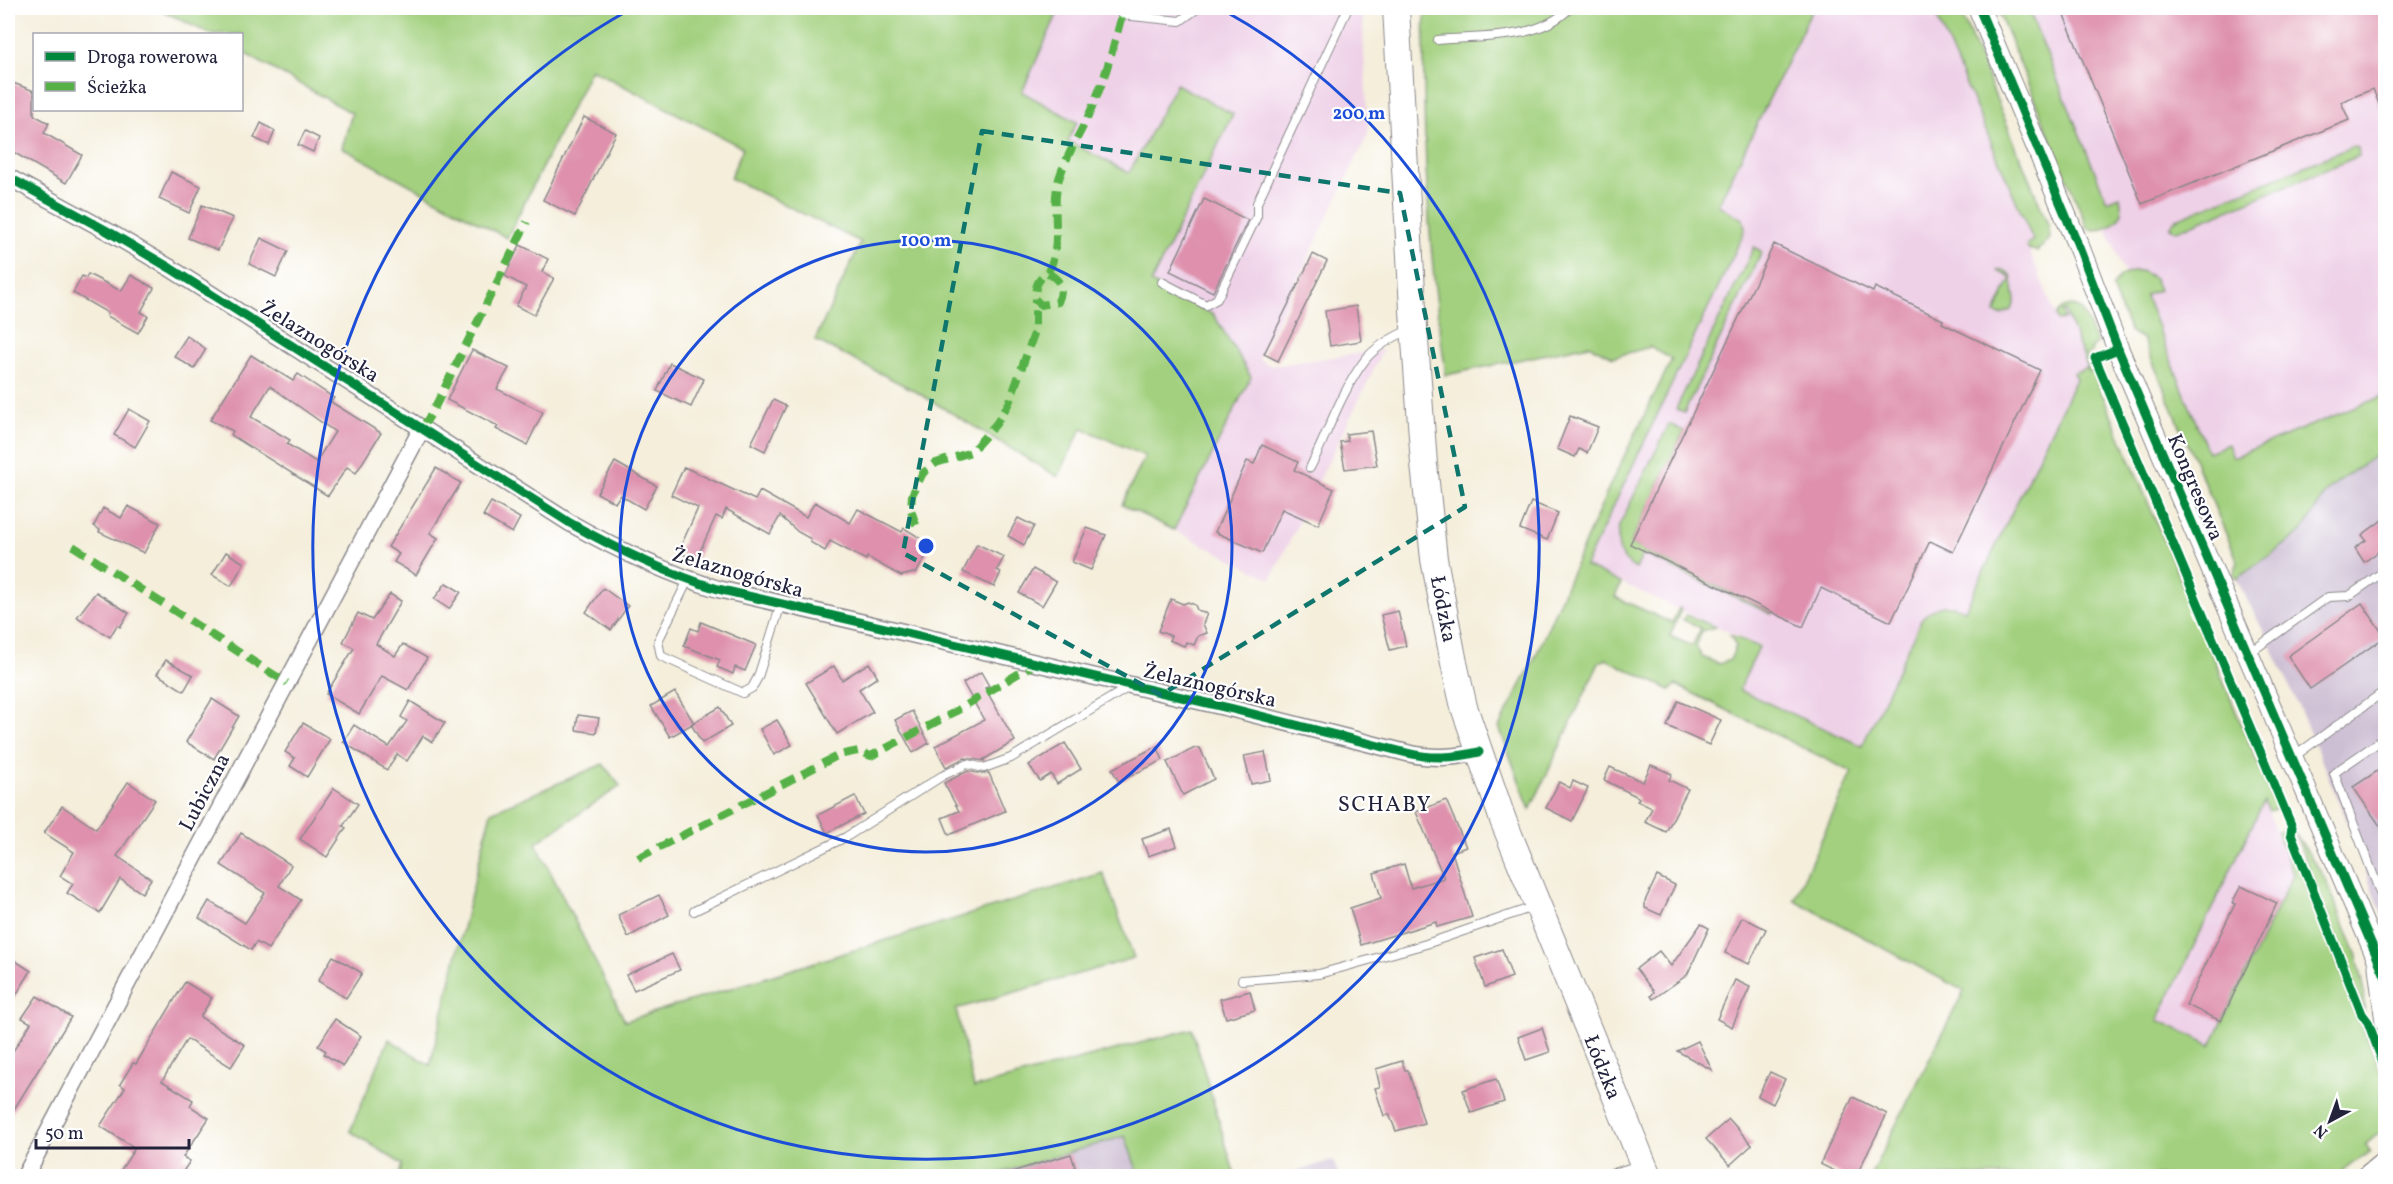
<svg xmlns="http://www.w3.org/2000/svg" width="2393" height="1184" viewBox="0 0 2393 1184" font-family="Vollkorn,serif">
<rect width="100%" height="100%" fill="#fff"/>
<filter id="ink" filterUnits="userSpaceOnUse"><feTurbulence type="fractalNoise" baseFrequency=".0167" numOctaves="2"/><feDisplacementMap in="SourceGraphic" scale="12" xChannelSelector="R" yChannelSelector="G"/><feConvolveMatrix kernelMatrix="1 2 1 2 8 2 1 2 1" color-interpolation-filters="sRGB"/></filter>
<filter id="wash" filterUnits="userSpaceOnUse"><feTurbulence type="fractalNoise" baseFrequency=".008" numOctaves="4" result="noise"/><feDisplacementMap in="SourceGraphic" scale="24" xChannelSelector="R" yChannelSelector="G"/><feGaussianBlur stdDeviation="1.35" result="paint"/><feColorMatrix in="noise" values="0 0 0 0 0 0 0 0 0 0 0 0 0 0 0 0 0 1.4 0 .05"/><feComposite in="paint" operator="in"/></filter>
<g filter="url(#wash)">
<rect width="100%" height="100%" fill="#f4eedb"/>
<g fill="#eed0e7">
<polygon points="1060,8 1362,8 1368,134 1259,359 1271,366 1383,350 1271,579 1174,530 1251,377 1214,315 1151,283 1233,114 1176,84 1129,173 1067,140 1077,122 1022,92"/>
<polygon points="1813,8 1933,8 2033,240 2027,245 2058,321 2065,311 2090,373 2074,373 2076,379 1965,610 1948,604 1932,609 1922,618 1861,746 1739,690 1759,646 1585,566 1745,228 1740,216 1717,206"/>
<polygon points="2016,8 2385,8 2385,449 2329,488 2300,534 2247,572"/>
<polygon points="2264,801 2293,873 2211,1046 2158,1020"/>
</g>
<g fill="#ccbed3">
<polygon points="2385,449 2385,924 2345,816 2295,698 2265,633 2236,579 2300,534 2329,488"/>
<polygon points="1125,1136 1139,1176 990,1176"/>
<polygon points="1333,1160 1339,1176 1282,1176"/>
</g>
<g fill="#a2d07e" stroke="#62795c" stroke-width="1.5">
<polygon points="157,8 1060,8 1022,92 1077,122 1068,141 1129,173 1176,84 1233,114 1151,283 1214,315 1251,377 1174,530 1122,505 1145,456 1082,428 1058,477 915,391 815,340 861,242 730,178 743,148 591,69 507,238 342,148 352,113 242,52 242,34 210,34"/>
<path d="M1425,8h388l-95,197 25,14 2,9 -3,9 -157,329 36,17 -6,14 57,26 7,-15 2,1 -11,27 22,10 9,-18 -18,-8 3,-5 30,12 -14,4 -6,15 6,11 17,7 11,-4 6,-14 -6,-11 29,12 -20,43 123,56 60,-128c14,-14 26,-15 43,-8l111,-231 -3,-6 14,-5 3,5 -25,-62 -3,1 3,6 -7,3 -2,-5c5,-11 17,-12 26,-6l15,34 -6,5 1,4 -6,2 191,454 -8,2 -5,-10 -106,219 53,25 82,-171 -16,-42 8,-3 100,253v47l-19,16 4,6 -33,25h-467l94,-185 -170,-91 58,-128 -176,-87 -6,5 -64,-31 -7,4 -69,147 -31,-83 34,-65 77,-177 62,-126 -22,-12 -37,10 -24,-12 -143,30c-18,-122 -25,-244 -21,-367z"/>
<polygon points="1933,8 1959,8 2049,227 2050,239 2037,251 2028,249 2027,244 2033,240"/>
<path d="M1997,8h31l79,193 13,-5 2,17c-8,14 -18,19 -34,16z"/>
<polygon points="2351,147 2358,148 2359,156 2177,231 2170,228 2174,220"/>
<polygon points="1754,247 1762,252 1684,413 1676,409"/>
<polygon points="2004,270 2011,275 2015,300 2012,310 2001,315 1995,313 2011,278 1998,271"/>
<polygon points="2134,271 2141,271 2154,278 2159,290 2145,295 2208,452 2228,444 2233,457 2385,395 2385,449 2329,488 2300,534 2236,579 2233,575 2238,562 2143,339 2130,332 2112,288 2120,276"/>
<path d="M1669,424l15,7 -54,113 143,69 -2,1 -128,-60 -7,15c-18,-10 -20,-24 -17,-43z"/>
<polygon points="603,764 620,786 536,843 625,1021 1103,873 1134,958 956,1009 974,1088 1192,1029 1235,1176 1139,1176 1125,1136 990,1176 399,1176 402,1164 350,1131 389,1039 430,1065 491,812"/>
<polygon points="2295,833 2326,880 2357,956 2363,982 2364,1012"/>
</g>
<g id="blocks">
<g fill="#de90ac" fill-rule="evenodd">
<polygon points="2061,8 2385,8 2385,119 2373,89 2341,102 2349,120 2142,204"/>
<polygon points="8,81 34,91 34,115 49,123 44,133 82,155 66,183 8,149"/>
<polygon points="584,117 616,133 575,216 543,200"/>
<polygon points="261,123 275,131 269,145 254,138"/>
<polygon points="305,131 319,138 313,152 298,145"/>
<polygon points="171,172 201,186 189,213 159,199"/>
<polygon points="1204,199 1248,220 1213,292 1170,271"/>
<polygon points="202,205 233,218 218,250 188,238"/>
<polygon points="261,238 288,251 276,277 249,264"/>
<polygon points="1774,244 1873,292 1875,287 1943,320 1942,323 2040,370 1953,552 1930,541 1891,622 1821,588 1803,627 1630,544"/>
<polygon points="520,245 548,259 542,272 554,278 534,315 516,306 526,287 505,276"/>
<polygon points="1313,254 1327,261 1278,361 1264,354"/>
<polygon points="88,274 121,291 131,275 154,288 141,312 148,316 138,333 107,316 108,313 73,293 82,276 86,278"/>
<polygon points="1356,306 1361,341 1330,346 1325,311"/>
<polygon points="187,336 206,349 194,369 174,356"/>
<polygon points="472,350 509,368 497,389 543,412 527,445 496,429 498,426 447,400"/>
<path d="M251,355l42,26 5,-7 36,24 -3,4 50,31 -25,40 -9,-6 -19,29 -97,-61 2,-4 -23,-11zM270,386l65,46 -19,30 -29,-18 3,-4 -39,-23z"/>
<polygon points="670,363 704,379 691,407 657,391"/>
<polygon points="773,400 786,406 765,451 751,444"/>
<polygon points="129,409 150,421 135,447 114,435"/>
<polygon points="1570,416 1598,427 1587,453 1579,449 1575,457 1557,449"/>
<polygon points="1371,431 1377,465 1345,469 1340,442 1348,441 1346,434"/>
<polygon points="1262,445 1298,462 1294,470 1334,489 1318,525 1282,509 1262,553 1215,532 1247,461 1254,464"/>
<polygon points="615,462 657,486 644,509 620,495 615,503 597,493"/>
<polygon points="684,467 755,500 760,491 806,517 815,502 850,523 858,509 902,532 904,528 932,545 917,572 901,576 867,557 866,560 830,541 825,551 810,542 811,539 798,532 780,516 770,534 726,509 722,519 716,516 696,560 678,552 698,508 671,495"/>
<polygon points="436,468 461,483 430,533 438,538 416,575 394,562 399,554 388,547"/>
<polygon points="491,502 520,518 512,533 483,516"/>
<polygon points="1531,502 1558,513 1547,540 1520,529"/>
<polygon points="128,506 160,523 144,553 99,532 100,530 94,526 103,508 121,518"/>
<polygon points="1018,518 1034,526 1024,545 1008,536"/>
<polygon points="2385,518 2385,547 2364,562 2355,548 2366,540 2362,535"/>
<polygon points="1087,528 1106,535 1091,570 1072,562"/>
<polygon points="977,544 1004,557 997,570 1001,572 994,587 963,572"/>
<polygon points="226,552 244,563 231,586 212,575"/>
<polygon points="1033,569 1056,582 1042,606 1019,593"/>
<polygon points="446,583 461,592 449,609 434,599"/>
<polygon points="603,588 628,606 611,630 586,612"/>
<polygon points="96,592 129,613 120,627 117,625 110,637 77,617"/>
<polygon points="390,594 401,601 376,644 395,656 403,644 427,658 408,690 382,676 359,714 326,694 354,648 343,642 358,613 372,620"/>
<polygon points="1171,599 1183,604 1188,602 1195,605 1197,610 1207,614 1203,624 1207,633 1198,636 1194,645 1186,642 1184,646 1169,640 1171,636 1158,631"/>
<polygon points="2362,603 2385,637 2310,689 2288,656"/>
<polygon points="1398,611 1406,646 1390,650 1381,615"/>
<polygon points="701,622 756,645 745,671 735,667 733,674 717,667 720,660 684,646 691,628 698,631"/>
<polygon points="166,660 193,675 184,691 157,674"/>
<polygon points="869,663 878,677 859,689 873,712 837,734 806,683 834,666 842,680"/>
<polygon points="981,672 989,686 985,688 1015,741 983,760 984,761 965,758 946,767 935,746 984,720 963,683"/>
<polygon points="675,692 694,723 670,737 651,706"/>
<polygon points="212,699 239,716 214,759 186,742"/>
<polygon points="410,701 445,723 432,742 423,736 407,761 397,754 387,770 343,742 354,725 389,747 407,721 401,717"/>
<polygon points="1678,701 1721,720 1709,745 1667,726"/>
<polygon points="720,707 731,726 702,743 691,724"/>
<polygon points="912,711 929,743 913,753 895,720"/>
<polygon points="578,715 599,718 596,733 576,730"/>
<polygon points="777,720 792,745 774,755 760,729"/>
<polygon points="303,723 330,739 307,777 290,766 295,758 285,752"/>
<polygon points="1065,743 1081,769 1057,784 1051,774 1040,781 1029,765"/>
<polygon points="1157,746 1163,760 1119,782 1112,769"/>
<polygon points="1195,748 1200,748 1214,779 1183,795 1167,762"/>
<polygon points="1265,752 1271,780 1251,784 1244,756"/>
<polygon points="1651,765 1672,774 1669,780 1688,789 1666,832 1645,822 1652,808 1637,801 1639,798 1636,796 1604,780 1610,767 1643,782"/>
<polygon points="2385,766 2385,833 2353,787"/>
<polygon points="968,771 983,774 989,773 1005,811 949,835 942,818 959,811 944,783"/>
<polygon points="1573,781 1588,788 1572,821 1546,808 1559,782 1570,788"/>
<polygon points="128,782 155,800 117,856 151,879 142,893 120,879 100,913 67,893 73,884 60,876 74,852 44,833 62,806 96,829"/>
<polygon points="334,788 358,804 343,826 346,828 327,857 300,839"/>
<polygon points="855,796 864,814 827,833 818,815"/>
<polygon points="1446,800 1466,847 1452,852 1472,917 1437,927 1436,922 1361,945 1350,908 1381,898 1374,873 1404,864 1411,888 1444,878 1416,812"/>
<polygon points="1171,829 1177,846 1148,856 1142,839"/>
<polygon points="241,833 291,865 279,886 301,900 268,949 256,942 251,950 199,918 209,901 245,923 265,893 221,865"/>
<polygon points="1657,876 1675,885 1661,915 1645,908 1645,901"/>
<polygon points="2241,886 2277,903 2221,1021 2186,1005 2235,904 2232,903"/>
<polygon points="659,895 669,915 628,937 618,915"/>
<polygon points="1742,917 1766,929 1749,964 1725,953"/>
<polygon points="1701,924 1709,928 1687,975 1653,999 1651,996 1654,992 1636,969 1659,951 1671,966"/>
<polygon points="1502,949 1512,977 1485,987 1475,958"/>
<polygon points="672,954 680,970 634,990 626,975"/>
<polygon points="8,956 31,971 8,1008"/>
<polygon points="333,956 362,973 346,998 318,981"/>
<polygon points="1735,980 1750,987 1732,1027 1717,1019"/>
<polygon points="185,982 212,998 200,1017 245,1045 231,1067 187,1039 162,1081 193,1100 190,1106 209,1118 183,1157 190,1161 180,1176 117,1176 135,1148 100,1126 125,1088 120,1084 133,1063 136,1064"/>
<polygon points="1250,991 1255,1010 1226,1018 1220,999"/>
<polygon points="37,996 71,1017 8,1119 8,1059 31,1023 22,1018"/>
<polygon points="335,1019 361,1036 343,1066 324,1054 326,1051 318,1046"/>
<polygon points="1542,1028 1550,1052 1526,1060 1518,1037"/>
<polygon points="1698,1041 1712,1070 1677,1051"/>
<polygon points="1402,1061 1405,1070 1408,1070 1424,1123 1396,1131 1389,1114 1384,1116 1375,1088 1380,1087 1376,1069"/>
<polygon points="1770,1072 1785,1079 1773,1104 1758,1096"/>
<polygon points="1496,1079 1504,1102 1471,1113 1463,1090"/>
<polygon points="1853,1097 1887,1114 1856,1176 1845,1176 1820,1164"/>
<polygon points="1729,1119 1752,1145 1730,1165 1706,1139"/>
<polygon points="1071,1154 1078,1176 1012,1176 1011,1172"/>
</g>
</g>
</g>
<g filter="url(#ink)">
<use href="#blocks" fill-opacity="0" stroke="#8b888b" stroke-width="1.5"/>
<g fill="none" stroke-linecap="round" stroke-linejoin="round">
<defs>
<g id="service">
<polyline points="1122,8 1122,15 1180,21 1198,8"/>
<path d="M1438,40c43,-4 100,1 132,-32"/>
<polyline points="1162,282 1206,305 1217,299 1257,216 1257,203 1348,8"/>
<path d="M1310,468c17,-34 32,-78 55,-108 11,-14 30,-24 46,-31"/>
<polyline points="688,580 658,641 661,656 743,693 752,688 758,677 781,604"/>
<polyline points="2248,654 2328,597 2349,596 2386,570"/>
<polyline points="2386,737 2334,773 2386,908"/>
<polyline points="2292,758 2386,690"/>
<polyline points="694,911 846,837 942,776 967,764 984,768 1011,758 1129,687"/>
<polyline points="1242,980 1319,974 1426,944 1536,906"/>
<polyline points="1605,1176 1642,1164"/>
</g>
<g id="minor">
<path d="M8,177l101,55 61,36 400,255c48,27 96,50 148,66l515,120 174,44c25,6 46,5 72,-1"/>
<polyline points="25,1176 422,428"/>
<polyline points="2364,1176 2386,1158"/>
</g>
<g id="tertiary">
<polyline points="1979,8 2080,250 2118,349 2386,978"/>
<polyline points="2379,967 2386,1022"/>
</g>
<polyline id="primary" points="1396,8 1414,327 1424,464 1434,559 1454,663 1464,707 1503,820 1648,1176"/>
</defs>
<use href="#service" stroke="#8b888b" stroke-width="10"/>
<use href="#minor" stroke="#8b888b" stroke-width="19"/>
<use href="#tertiary" stroke="#8b888b" stroke-width="23"/>
<use href="#primary" stroke="#8b888b" stroke-width="28"/>
<use href="#service" stroke="#fff" stroke-width="8"/>
<use href="#minor" stroke="#fff" stroke-width="16"/>
<use href="#tertiary" stroke="#fff" stroke-width="21"/>
<use href="#primary" stroke="#fff" stroke-width="26"/>
<g stroke="#55b146" stroke-width="8" stroke-dasharray="15 8" stroke-linecap="butt">
<path d="M1048,273c13,8 16,14 10,29l-17,3 -6,-6c0,-27 12,-17 18,-39 7,-25 -1,-52 5,-78 7,-25 26,-54 36,-79 12,-28 20,-58 28,-88"/>
<polyline points="422,428 433,411 527,222"/>
<polyline points="916,525 911,510 912,495 923,473 936,463 971,452 996,424 1009,403 1035,331 1035,299"/>
<polyline points="73,546 287,683"/>
<polyline points="638,858 839,755 858,751 871,756 953,713 1036,663"/>
</g>
<defs>
<g id="cycleway">
<polyline points="1979,8 2080,250 2118,349 2386,978"/>
<path d="M8,177l101,55 61,36 400,255c48,27 96,50 148,66l515,120 174,44c25,6 46,5 72,-1"/>
<polyline points="2118,349 2095,358 2292,827 2291,834 2362,1014 2368,1022 2386,1071"/>
</g>
</defs>
<use href="#cycleway" stroke="#fff" stroke-width="13"/>
<use href="#cycleway" stroke="#00873e" stroke-width="9"/>
</g>
</g>
<path fill="none" stroke="#0f766e" stroke-width="4.5" stroke-dasharray="12 8" stroke-linejoin="round" d="M982,131l418,62 65,314 -304,188 -258,-142z"/>
<g fill="none" stroke="#1d4ed8" stroke-width="3">
<circle cx="926" cy="546" r="306"/>
<path d="M1223 10A613 613 0 1 1 629 10"/>
</g>
<g text-anchor="middle" stroke-width="4.5" stroke-linejoin="round" paint-order="stroke">
<g font-size="21" fill="#22223b" stroke="#fff">
<text transform="translate(320 341) rotate(32)" y="7">Żelaznogórska</text>
<text transform="translate(2196 487) rotate(67)" y="7">Kongresowa</text>
<text transform="translate(738 572) rotate(16)" y="7">Żelaznogórska</text>
<text transform="translate(1444 609) rotate(79)" y="7">Łódzka</text>
<text transform="translate(1210 685) rotate(13)" y="7">Żelaznogórska</text>
<text transform="translate(204 792) rotate(-62)" y="7">Lubiczna</text>
<text transform="translate(1603 1067) rotate(68)" y="7">Łódzka</text>
</g>
<g font-size="22" letter-spacing="1.5" fill="#22223b" stroke="#fff">
<text x="1385" y="811">SCHABY</text>
</g>
</g>
<circle cx="926" cy="546" r="9" fill="#1d4ed8" stroke="#fff" stroke-width="3"/>
<g font-size="18" text-anchor="middle" font-weight="bold" fill="#1d4ed8" stroke="#fff" stroke-width="4.5" stroke-linejoin="round" paint-order="stroke">
<text x="1359" y="119">200 m</text>
<text x="926" y="246">100 m</text>
</g>
<rect width="2393" height="1184" fill="none" stroke="#fff" stroke-width="30"/>
<rect x="33" y="33" width="210" height="78" fill="#ffffff" stroke="#a7a7b1" stroke-width="1.5"/>
<rect x="45" y="52" width="30" height="9" fill="#00873e" stroke="#a7a7b1" stroke-width="1.5"/>
<text x="87" y="63" font-size="18" fill="#22223b">Droga rowerowa</text>
<rect x="45" y="82" width="30" height="9" fill="#55b146" stroke="#a7a7b1" stroke-width="1.5"/>
<text x="87" y="93" font-size="18" fill="#22223b">Ścieżka</text>
<g transform="translate(2330 1121) rotate(221)" stroke="#ffffff" stroke-width="4.5" paint-order="stroke">
<path d="M0-4.5L10 22L0 15L-10 22Z" fill="#22223b"/>
<text y="-9" font-size="16" font-weight="bold" text-anchor="middle" fill="#22223b">N</text>
</g>
<path d="M36 1139v9h153v-9" fill="none" stroke="#22223b" stroke-width="3"/>
<text x="45" y="1139" font-size="18" fill="#22223b" stroke="#ffffff" stroke-width="4.5" paint-order="stroke">50 m</text>
</svg>
